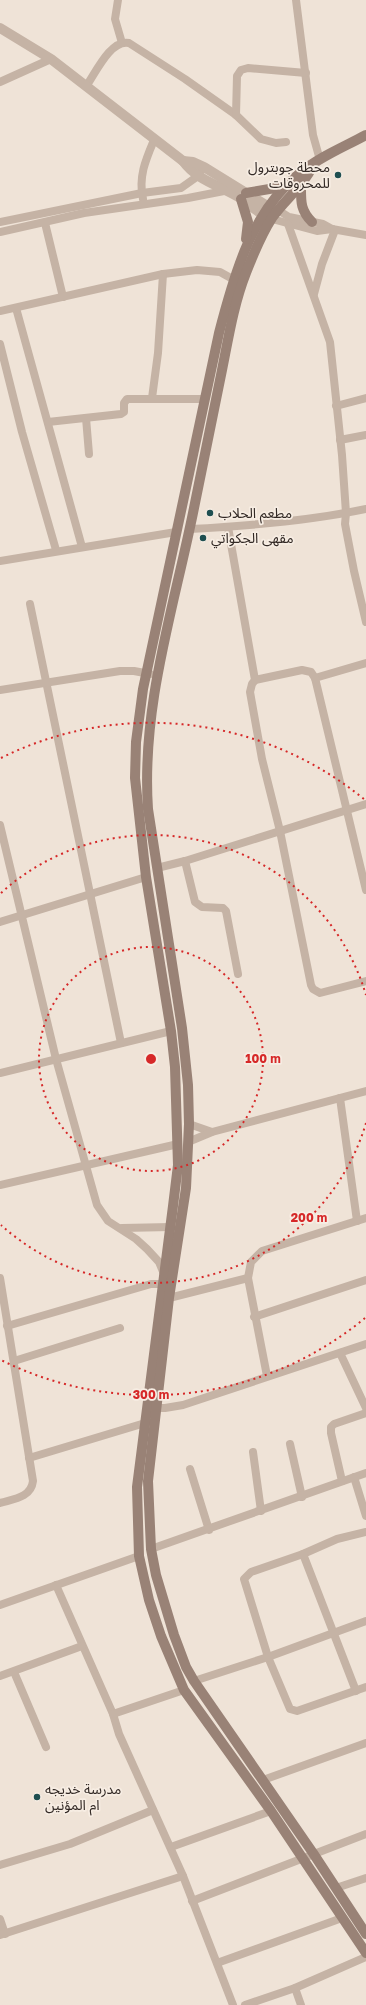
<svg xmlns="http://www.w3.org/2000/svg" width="366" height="2005" viewBox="0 0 366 2005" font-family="'Golos Text','Noto Sans Arabic',sans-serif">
<rect width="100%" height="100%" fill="#efe3d7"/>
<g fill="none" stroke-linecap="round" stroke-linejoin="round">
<g stroke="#c5b3a5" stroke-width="8">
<polyline points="118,0 115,19 122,43"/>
<polyline points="296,0 313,135 320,160"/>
<polyline points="0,82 51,59"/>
<path d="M87,85c9,-13 24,-46 42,-42l56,36 51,36 25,24 15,4 10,-1"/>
<polyline points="236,115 237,76 241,70 248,68 306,73"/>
<path d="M143,199c-5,-22 3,-40 11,-59"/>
<polyline points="278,210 289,217 323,224 332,229 366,235"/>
<polyline points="272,219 317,231 332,229"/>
<polyline points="0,222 142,193 181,188 198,176 201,171"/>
<polyline points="45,223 63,297"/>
<polyline points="288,224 330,342 342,455 346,513 345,524 354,571 366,622"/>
<polyline points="0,232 84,213 188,198 224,191"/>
<polyline points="314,294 322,264 335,230"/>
<polyline points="16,308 82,547"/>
<polyline points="0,311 163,274 197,270 220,272 238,282"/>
<polyline points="0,344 22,432 56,550"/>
<polyline points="152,398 158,353 163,274"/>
<polyline points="336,406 366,398"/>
<polyline points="86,418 89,454"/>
<polyline points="48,422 121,414 124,412 124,403 127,399 205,399"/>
<polyline points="340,440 366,435"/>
<polyline points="228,527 255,680 252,684 250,692 262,759 280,831 311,985 313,989 320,993 366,981"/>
<path d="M190,529c58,-3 119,-8 176,-20"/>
<polyline points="0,561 176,532"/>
<polyline points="30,604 121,1043"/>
<polyline points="315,678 366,663"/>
<polyline points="255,680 302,670 311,672 315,678 366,890"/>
<polyline points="0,690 120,671 134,671 150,674"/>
<polyline points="0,825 56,1059 97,1205 108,1221 136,1239 147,1249 159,1262 164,1274"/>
<polyline points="185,861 195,902 202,907 223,908 226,911 238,974"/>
<polyline points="157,868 185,861 366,804"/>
<polyline points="0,922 146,877"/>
<polyline points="0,1073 171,1031"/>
<polyline points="340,1098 357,1221"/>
<polyline points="189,1124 212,1132"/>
<polyline points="188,1142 212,1132 366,1091"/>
<polyline points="0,1185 178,1144"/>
<polyline points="122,1228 171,1227"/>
<path d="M0,1278l33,203c-2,17 -20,18 -33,22"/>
<polyline points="169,1298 248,1278"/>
<polyline points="254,1317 366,1280"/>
<polyline points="7,1326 151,1284 163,1284"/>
<polyline points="340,1353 366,1408"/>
<polyline points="14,1361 120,1328"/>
<polyline points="267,1376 248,1278 251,1262 262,1251 366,1218"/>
<polyline points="156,1408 165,1408 183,1405 366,1344"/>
<polyline points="290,1444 302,1497"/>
<polyline points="253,1452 261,1511"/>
<polyline points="29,1458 145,1423"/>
<polyline points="190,1469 209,1530"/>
<polyline points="354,1477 366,1516"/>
<polyline points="342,1481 331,1433 331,1427 334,1424 366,1413"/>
<polyline points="366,1532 337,1539 303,1554 251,1572 244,1579 268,1657 290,1709 297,1711 366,1687"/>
<polyline points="151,1549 366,1473"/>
<polyline points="303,1554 356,1691"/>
<polyline points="56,1585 113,1714 119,1734 183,1876 233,2005"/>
<polyline points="0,1605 139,1556"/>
<polyline points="14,1672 46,1747"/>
<polyline points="0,1676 82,1646"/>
<polyline points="194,1681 268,1657 366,1621"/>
<polyline points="113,1714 184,1690"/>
<polyline points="263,1780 366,1743"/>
<polyline points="171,1847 271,1811"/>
<polyline points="0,1865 70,1844 153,1810"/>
<polyline points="336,1888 366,1878"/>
<polyline points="192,1901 366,1834"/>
<polyline points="0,1919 5,1934"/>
<polyline points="0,1935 183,1876"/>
<polyline points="217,1963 342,1918"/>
<polyline points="295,1988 301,2005"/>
<polyline points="245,2005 295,1988 366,1957"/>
</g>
<g stroke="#c5b3a5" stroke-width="10">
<path d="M0,28l51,31 132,102c14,20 39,25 59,38 9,7 17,15 28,19"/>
<polyline points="183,161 193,162 204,167 269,207 276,210"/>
</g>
<g stroke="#998276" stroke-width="10">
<path d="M366,135c-22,12 -47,22 -66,38 -49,39 -66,102 -81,160l-76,356 -7,53 -1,36 11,99 25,154 4,36 3,98 -5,41 -36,281 2,69 10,44 12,36 23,54 87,121 95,142"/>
<path d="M313,165c-9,21 -28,34 -41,53 -11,17 -19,37 -26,55 -13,33 -18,68 -25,102 -9,45 -18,89 -27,133 -20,100 -53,198 -46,301l34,219 6,57 1,39 -3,64 -17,110 -21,183 3,68 5,26 18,60 12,32 8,14 119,172 53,81"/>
<path d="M301,185c0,16 -1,25 11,37"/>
<polyline points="246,193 287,186"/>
<polyline points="241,199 248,222 246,239"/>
</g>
</g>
<g fill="none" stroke="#d62828" stroke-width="2" stroke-dasharray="2 4">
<circle cx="151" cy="1059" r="112"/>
<path d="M366 1123A224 224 0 0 1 1 1225M1 893A224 224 0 0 1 366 995"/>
<path d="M365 1318A336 336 0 0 1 1 1360M1 758A336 336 0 0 1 365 800"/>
</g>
<g fill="#1e4e50" stroke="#f7ede3" stroke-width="1.5">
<circle cx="338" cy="175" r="4"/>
<circle cx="210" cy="513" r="4"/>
<circle cx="203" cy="538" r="4"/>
<circle cx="37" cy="1797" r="4"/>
</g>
<g text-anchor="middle" stroke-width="3.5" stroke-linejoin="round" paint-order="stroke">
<g font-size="14" fill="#322925" stroke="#f7ede3" text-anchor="start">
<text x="330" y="172" text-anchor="end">محطة جوبترول<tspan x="330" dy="16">للمحروقات</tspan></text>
<text x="218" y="518">مطعم الحلاب</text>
<text x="211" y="543">مقهى الجكواتي</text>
<text x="45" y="1794">مدرسة خديجه<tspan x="45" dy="16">ام المؤنين</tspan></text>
</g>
</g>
<circle cx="151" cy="1059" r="6" fill="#d62828" stroke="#f7ede3" stroke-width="2"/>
<g font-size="12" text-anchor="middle" font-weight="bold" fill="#d62828" stroke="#f7ede3" stroke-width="3.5" stroke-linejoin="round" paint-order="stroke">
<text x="263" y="1063">100 m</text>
<text x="309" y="1222">200 m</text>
<text x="151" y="1399">300 m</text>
</g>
</svg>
